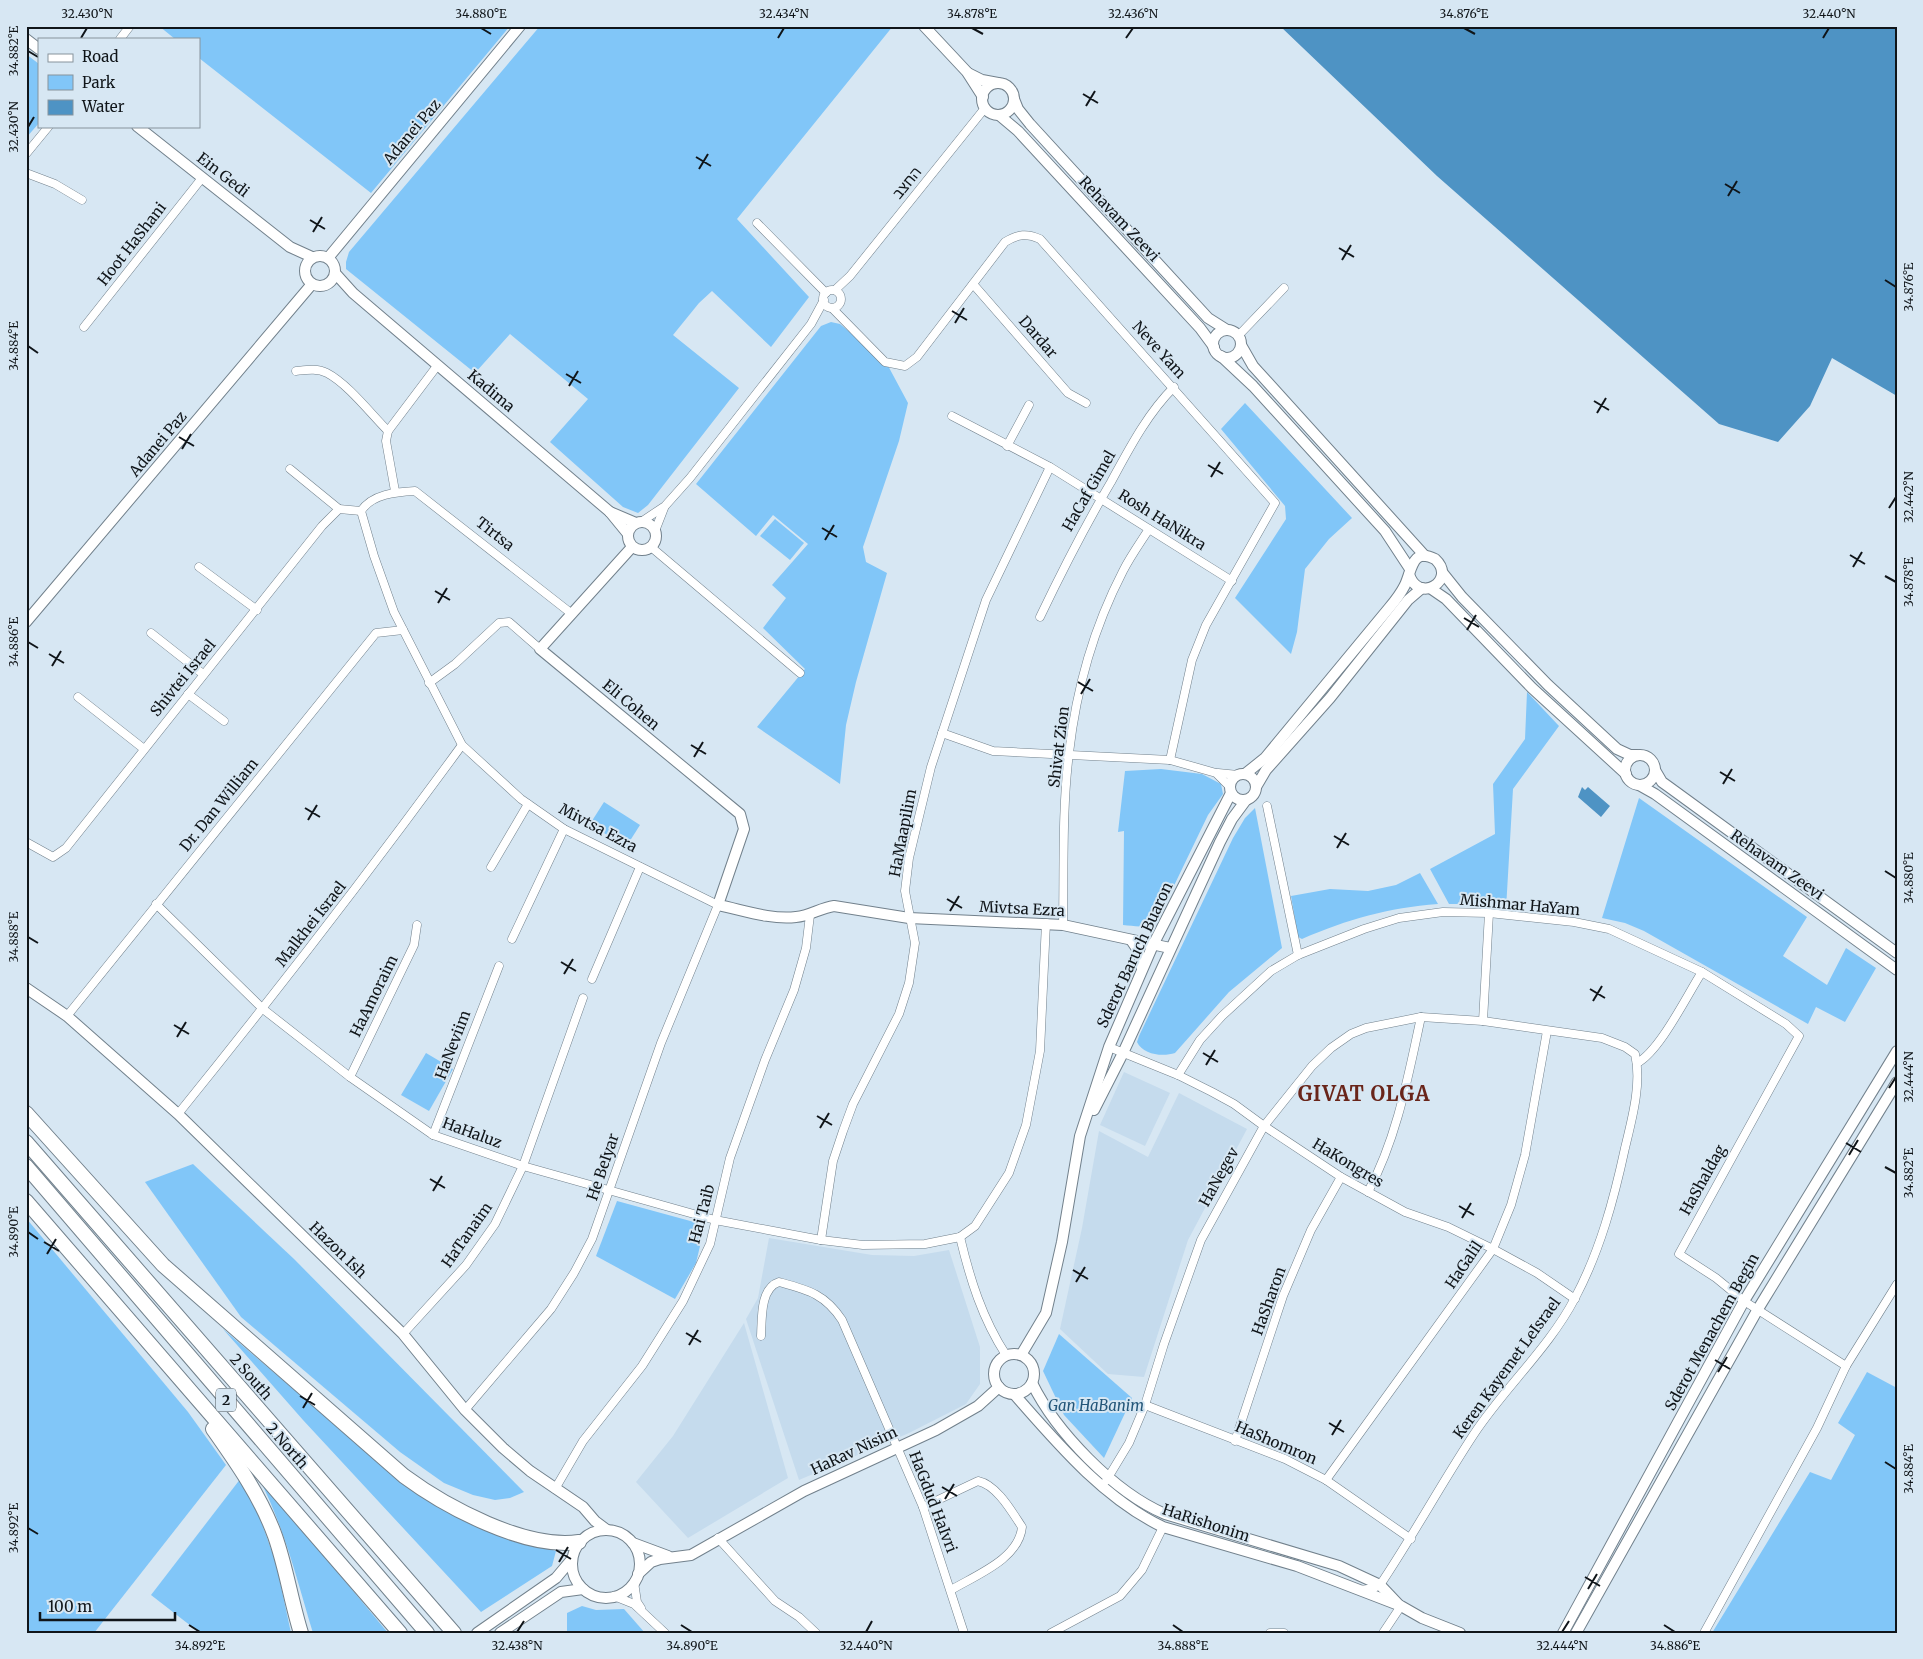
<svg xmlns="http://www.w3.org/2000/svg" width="1923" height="1659" viewBox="0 0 1923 1659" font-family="Merriweather,'Noto Sans Hebrew',serif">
<rect width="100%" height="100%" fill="#d7e7f3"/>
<g fill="#c5dbed">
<polygon points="1124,1072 1170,1093 1145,1146 1100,1125"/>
<polygon points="1179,1093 1247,1129 1188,1240 1144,1377 1108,1374 1060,1329 1082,1228 1099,1131 1148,1157"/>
<polygon points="769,1238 872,1255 914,1256 949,1250 980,1347 980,1384 966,1404 909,1433 799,1480 746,1319 758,1298"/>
<polygon points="744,1323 788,1478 688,1538 636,1482 673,1436"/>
</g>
<g fill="#81c6f8">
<polygon points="159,26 510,26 371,193 199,58 199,39 175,39"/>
<polygon points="540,26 893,26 737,219 809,297 771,347 712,291 699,303 673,335 739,388 648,505 638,513 623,507 550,442 588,399 510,334 475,373 346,269 346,262 349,252"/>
<polygon points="26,54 39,64 39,123 26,138"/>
<polygon points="831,322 840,324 886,362 908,403 899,441 863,547 866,562 887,573 856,682 846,725 840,784 757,727 805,669 763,628 786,598 772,585 808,544 773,515 756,536 696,484 821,326"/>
<polygon points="1245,403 1352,518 1329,539 1305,569 1297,632 1291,654 1235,598 1286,519 1285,506 1221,429"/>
<polygon points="775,519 804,543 790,560 760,536"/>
<polygon points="1527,692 1559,726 1513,789 1506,909 1471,904 1449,904 1430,869 1495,834 1493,784 1525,739"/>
<path d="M1161,769l41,5 19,10 2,10 -15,21 -51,106c-10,8 -22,5 -34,4l1,-94 -6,1 7,-61z"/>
<polygon points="1639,798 1807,917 1783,956 1827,985 1846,948 1876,968 1845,1022 1816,1007 1808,1024 1644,931 1625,923 1602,918"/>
<polygon points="604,802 640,825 626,847 590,824"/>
<path d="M1255,808l27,140 -53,44 -54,61c-12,4 -32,2 -38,-11l2,-6 94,-198 12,-20z"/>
<path d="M1420,873l18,31c-50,4 -90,15 -136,35l-4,-2 -7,-41 39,-7 38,2 28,-6z"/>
<polygon points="426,1053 453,1069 429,1111 401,1095"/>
<polygon points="193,1164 294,1259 524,1492 510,1498 495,1500 473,1495 444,1483 400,1452 241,1317 145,1182"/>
<polygon points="617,1201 705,1225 696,1263 675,1299 596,1256"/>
<polygon points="26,1218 188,1412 226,1465 94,1633 26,1633"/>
<polygon points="223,1329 388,1470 510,1536 556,1551 552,1566 481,1612 303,1420"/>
<polygon points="1059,1334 1132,1398 1104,1458 1064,1415 1043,1371"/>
<polygon points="1867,1372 1897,1388 1897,1633 1712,1633 1810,1472 1831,1480 1855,1435 1838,1423"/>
<path d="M258,1476l130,157h-75c-17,-56 -28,-104 -55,-157z"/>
<polygon points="241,1478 255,1504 276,1563 291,1633 200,1633 151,1595"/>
<polygon points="582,1606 596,1610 624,1609 645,1633 567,1633 567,1613"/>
</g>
<g fill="#4e93c4">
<polygon points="1280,26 1897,26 1897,396 1832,358 1810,406 1778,442 1719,424 1437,176"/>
<polygon points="1582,787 1585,790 1588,787 1610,806 1601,817 1578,797"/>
</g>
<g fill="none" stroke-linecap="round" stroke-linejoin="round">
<defs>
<g id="minor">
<polyline points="120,39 130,26"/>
<polyline points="26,154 49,126"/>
<polyline points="26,173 55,184 82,200"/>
<polyline points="757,223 826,293"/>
<polyline points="973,284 1068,393 1086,403"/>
<polyline points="835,290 850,276 985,108"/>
<circle cx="832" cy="299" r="9"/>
<path d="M832,308l53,54 20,4 12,-9 88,-115c13,-8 22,-9 35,-3l235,264 -69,122 -14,35 -22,100"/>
<polyline points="84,327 202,178"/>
<polyline points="1238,336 1284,288"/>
<path d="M296,371c10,-1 21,-3 31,2 21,11 44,41 61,58"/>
<polyline points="952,416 1050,467 1232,581"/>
<polyline points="1007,446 1029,405"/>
<polyline points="290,469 339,509"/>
<polyline points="395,491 386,441 388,431 437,366"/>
<polyline points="641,522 665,506 690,478 811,324 824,300"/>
<polyline points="655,531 664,508"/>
<polyline points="651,547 800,673"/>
<polyline points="199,567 257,610"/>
<path d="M1040,617c22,-46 45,-91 71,-135 18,-33 36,-68 63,-95"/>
<polyline points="151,633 203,674"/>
<polyline points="429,683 455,664 499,623 509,622 540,649"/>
<polyline points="188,694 224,721"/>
<polyline points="78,697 144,749"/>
<polyline points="942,733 993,751 1170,760 1216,773 1230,787"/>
<polyline points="1218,773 1238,775"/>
<polyline points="1267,806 1298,955"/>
<polyline points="26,842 53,857 66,848 322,526 339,509 361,511"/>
<polyline points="491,867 528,804"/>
<polyline points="156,904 263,1009 350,1077 433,1135 523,1166 715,1220 821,1240 863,1245 925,1244 960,1237 975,1226 1009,1173 1026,1125 1040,1051 1046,923"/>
<path d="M1063,925c1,-57 -1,-116 6,-172 7,-62 25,-126 54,-182 7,-14 17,-28 26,-42"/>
<polyline points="512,939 564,829"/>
<polyline points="592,979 640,867"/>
<polyline points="67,1016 376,633 403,630"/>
<polyline points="1483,1021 1489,913"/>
<polyline points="1109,1047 1178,1075 1212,1092 1234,1104 1264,1126 1341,1177 1405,1212 1448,1227 1493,1249 1537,1273 1575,1299"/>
<path d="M1637,1063c23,-12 50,-68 65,-91"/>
<polyline points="1178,1075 1200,1040 1222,1016 1271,971 1298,955 1364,929 1399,918 1443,912 1489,913 1574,922 1609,929 1702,972 1786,1024 1799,1036 1679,1254 1716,1278 1744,1301 1846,1366"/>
<polyline points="350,1077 414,945 417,925"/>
<path d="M178,1114c97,-120 192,-243 284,-369"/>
<polyline points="433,1135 499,966"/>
<path d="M1368,1192c29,-54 40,-115 53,-175"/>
<path d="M960,1237c10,42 22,81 46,118"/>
<polyline points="821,1240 833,1161 843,1131 853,1104 899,1014 909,983 915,943 905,891 909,858 931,767 986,600 1050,467"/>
<polyline points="403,1334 466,1265 495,1224 523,1166 583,998"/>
<path d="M761,1336c1,-17 -1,-48 18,-54 29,8 46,12 63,38l81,187 41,126"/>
<polyline points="1145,1405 1285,1459 1326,1480 1411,1539"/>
<path d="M465,1410l86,-101 23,-36 18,-34 69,-196 57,-138 -154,-76 -43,-30 -59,-54 -68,-133 -20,-56 -13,-45c11,-17 35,-19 54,-20l157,123"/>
<polyline points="1235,1441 1283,1296 1311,1230 1341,1177"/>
<polyline points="1326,1480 1493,1249 1511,1205 1525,1155 1547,1031"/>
<path d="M1106,1481l23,-38 16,-38 19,-61 37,-104 63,-114 48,-60 19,-18 20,-14 15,-6 55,-11 62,4 119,17 23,9 10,7c7,29 -3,65 -10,94 -11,51 -25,103 -50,150 -26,50 -70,89 -101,136 -33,50 -61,102 -94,151l-6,3 -13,2"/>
<polyline points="555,1489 583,1441 642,1366 683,1301 710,1244 730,1158 765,1060 794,990 806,948 810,915"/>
<path d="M923,1507l55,-26c19,4 34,31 44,46 -3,32 -46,48 -71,63"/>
<polyline points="718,1538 775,1601 799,1617 816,1633"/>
<polyline points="634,1582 637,1602 641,1608"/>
<polyline points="614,1596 634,1604 665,1633"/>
<polyline points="1051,1633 1120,1596 1142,1570 1163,1527"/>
<polyline points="1270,1633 1284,1633"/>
<polyline points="1383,1633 1401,1606"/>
<polyline points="1704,1633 1817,1428 1846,1366 1897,1284"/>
</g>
<g id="tertiary">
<polyline points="924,26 967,72 983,97"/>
<polyline points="26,39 39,49"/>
<polyline points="968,73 982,80 998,83"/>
<circle cx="998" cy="99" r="16"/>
<polyline points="1014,99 1018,109 1030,124 1208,318 1227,330"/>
<polyline points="999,115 1018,131 1200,328 1214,347"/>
<polyline points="137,126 290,247 312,257"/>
<circle cx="320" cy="271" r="15"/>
<polyline points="328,258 520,26"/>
<polyline points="335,273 353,293 610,512 628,534"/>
<circle cx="1227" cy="344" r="14"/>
<polyline points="1241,345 1253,366 1425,556"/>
<polyline points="1221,356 1253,386 1385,531 1410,569"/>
<polyline points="610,512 636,523"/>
<circle cx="642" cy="536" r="14"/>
<path d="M632,547l-92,102 200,165 4,15 -26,76c25,5 52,15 78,12 14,-1 24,-9 38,-11l75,12 154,7 107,23"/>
<polyline points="1442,572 1462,597 1548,685 1617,749 1630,755 1637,755"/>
<polyline points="1430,588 1446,599 1532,688 1626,774"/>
<polyline points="26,622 312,284"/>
<circle cx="1640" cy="770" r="15"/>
<polyline points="1655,770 1662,782 1669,787 1897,953"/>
<path d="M1245,774l20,-16 124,-150c6,-7 12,-15 16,-23 7,-15 7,-38 30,-26 23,21 -17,46 -26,15"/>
<circle cx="1243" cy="787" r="13"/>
<polyline points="1639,785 1655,794 1897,970"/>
<polyline points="1256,787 1266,770 1330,698 1408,600 1422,588"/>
<polyline points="1131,940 1139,952 1142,968"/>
<polyline points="26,988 67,1016 178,1114 403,1334 465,1410 503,1448 530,1471 583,1507 595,1521 607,1530"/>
<polyline points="1094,1110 1123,1053 1220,842 1232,819 1246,800"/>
<circle cx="1014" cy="1374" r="20"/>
<polyline points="1021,1355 1046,1313 1062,1242 1080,1136 1109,1047 1153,945 1231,793"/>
<path d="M1032,1383c24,49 82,109 133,131l174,52 41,19 18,19"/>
<path d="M1014,1394c43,49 89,104 149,133l134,39 104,40 21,12 38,15"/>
<circle cx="606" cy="1564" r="34"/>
<polyline points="633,1543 668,1556"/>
<polyline points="638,1574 651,1562 660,1559 691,1555 804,1491 936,1430 978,1406 999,1387"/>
<polyline points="477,1633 556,1578 572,1559"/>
<polyline points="500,1633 561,1592 583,1589"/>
<polyline points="1563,1633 1744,1301 1897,1051"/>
<polyline points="1576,1633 1758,1309 1897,1082"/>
</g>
<g id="motorway">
<path d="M26,1113l137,152 241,211c42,31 122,74 175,66"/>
<polyline points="26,1142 454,1633"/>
<polyline points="26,1166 427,1633"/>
<polyline points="26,1201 400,1633"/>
<path d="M213,1429c24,34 48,68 62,107 11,31 16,65 26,97"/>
</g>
</defs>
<use href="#minor" stroke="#72818c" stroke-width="9"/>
<use href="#tertiary" stroke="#72818c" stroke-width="12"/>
<use href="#motorway" stroke="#72818c" stroke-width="16"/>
<use href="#minor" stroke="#fff" stroke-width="8"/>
<use href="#tertiary" stroke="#fff" stroke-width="10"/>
<use href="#motorway" stroke="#fff" stroke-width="14"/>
</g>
<path fill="none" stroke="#101519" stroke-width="2" d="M481,28l10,6M972,28l11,6M1464,28l11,6M81,38l6,-10M778,38l6,-10M1126,38l7,-10M1823,38l6,-10M28,51l10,6M1083,94l15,9M1086,106l9,-15M28,127l6,-10M696,157l15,9M699,169l9,-15M1725,184l15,9M1728,196l9,-15M310,220l15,9M313,232l9,-15M1339,248l15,9M1342,260l9,-15M1885,280l11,7M952,311l15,9M955,323l9,-15M28,346l10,7M566,374l15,9M569,386l9,-15M1594,401l15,9M1597,413l9,-15M179,437l15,9M182,449l9,-15M1208,465l15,9M1211,477l9,-15M1889,508l7,-11M822,528l15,9M825,540l9,-15M1850,555l15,9M1853,567l9,-15M1885,576l11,6M435,591l15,9M438,603l9,-15M1464,618l15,9M1467,630l9,-15M28,642l10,6M49,654l15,9M52,666l9,-15M1078,682l15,9M1081,694l9,-15M691,745l15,9M694,757l9,-15M1720,772l15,9M1723,784l9,-15M305,808l15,9M308,820l9,-15M1334,836l15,9M1337,848l9,-15M1885,871l11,7M947,899l15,9M950,911l9,-15M28,937l10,6M561,962l15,9M564,974l9,-15M1590,989l15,9M1593,1001l9,-15M174,1025l15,9M177,1037l9,-15M1203,1053l15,9M1206,1065l9,-15M1889,1088l7,-11M817,1116l15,9M820,1128l9,-15M1846,1143l15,9M1849,1155l9,-15M1885,1167l11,6M430,1179l15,9M433,1191l9,-15M1459,1206l15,9M1462,1218l9,-15M28,1232l10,7M44,1242l15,9M47,1254l9,-15M1073,1270l15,9M1076,1282l9,-15M686,1333l15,9M689,1345l9,-15M1715,1360l15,9M1718,1372l9,-15M300,1396l15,9M303,1408l9,-15M1329,1423l15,9M1332,1435l9,-15M1885,1462l11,7M942,1487l15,9M945,1499l9,-15M28,1528l10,6M556,1550l15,9M559,1562l9,-15M1585,1577l15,9M1588,1589l9,-15M189,1625l11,7M681,1625l11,7M1173,1625l10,7M1664,1625l11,7M517,1632l7,-11M866,1632l6,-11M1562,1632l7,-11"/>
<g text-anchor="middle" stroke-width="4" stroke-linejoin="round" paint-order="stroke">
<rect fill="#d7e7f3" stroke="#4c545a" stroke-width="1" x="216" y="1388.5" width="20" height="23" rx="4"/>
<g font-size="14" font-weight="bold" fill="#101519">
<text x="226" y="1405">2</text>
</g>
<g font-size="15" fill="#101519" stroke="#d7e7f3">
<text transform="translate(412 132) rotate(-50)" y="5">Adanei Paz</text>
<text transform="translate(223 175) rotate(38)" y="5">Ein Gedi</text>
<text transform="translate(907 183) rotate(-51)" y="5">החצב</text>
<text transform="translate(1119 219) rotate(47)" y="5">Rehavam Zeevi</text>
<text transform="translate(132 244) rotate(-52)" y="5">Hoot HaShani</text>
<text transform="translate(1038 337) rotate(49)" y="5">Dardar</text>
<text transform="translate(1159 350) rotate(48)" y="5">Neve Yam</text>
<text transform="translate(491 391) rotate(40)" y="5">Kadima</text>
<text transform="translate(158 444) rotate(-50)" y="5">Adanei Paz</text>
<text transform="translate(1089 491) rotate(-60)" y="5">HaCaf Gimel</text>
<text transform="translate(1162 520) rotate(32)" y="5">Rosh HaNikra</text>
<text transform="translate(495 534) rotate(38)" y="5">Tirtsa</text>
<text transform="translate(183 678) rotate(-51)" y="5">Shivtei Israel</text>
<text transform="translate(631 705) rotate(40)" y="5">Eli Cohen</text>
<text transform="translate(1059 747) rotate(-83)" y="5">Shivat Zion</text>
<text transform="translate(219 805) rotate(-51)" y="5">Dr. Dan William</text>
<text transform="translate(598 828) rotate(28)" y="5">Mivtsa Ezra</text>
<text transform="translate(903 833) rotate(-79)" y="5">HaMaapilim</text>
<text transform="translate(1777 865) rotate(35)" y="5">Rehavam Zeevi</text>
<text transform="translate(1520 905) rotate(5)" y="5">Mishmar HaYam</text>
<text transform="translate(1022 909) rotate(3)" y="5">Mivtsa Ezra</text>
<text transform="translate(311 924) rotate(-52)" y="5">Malkhei Israel</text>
<text transform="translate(1135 955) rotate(-65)" y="5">Sderot Baruch Buaron</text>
<text transform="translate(374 996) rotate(-64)" y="5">HaAmoraim</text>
<text transform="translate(453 1045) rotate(-69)" y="5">HaNeviim</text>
<text transform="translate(472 1133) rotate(20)" y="5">HaHaluz</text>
<text transform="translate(1348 1163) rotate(31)" y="5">HaKongres</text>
<text transform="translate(603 1167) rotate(-71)" y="5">He BeIyar</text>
<text transform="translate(1219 1177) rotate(-61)" y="5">HaNegev</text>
<text transform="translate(1703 1180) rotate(-61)" y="5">HaShaldag</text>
<text transform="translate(702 1214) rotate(-75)" y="5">Hai Taib</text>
<text transform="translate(467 1235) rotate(-55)" y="5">HaTanaim</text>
<text transform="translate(338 1250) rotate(44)" y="5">Hazon Ish</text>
<text transform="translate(1464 1265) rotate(-56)" y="5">HaGalil</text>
<text transform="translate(1269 1301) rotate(-70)" y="5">HaSharon</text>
<text transform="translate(1712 1332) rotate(-61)" y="5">Sderot Menachem Begin</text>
<text transform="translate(1507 1368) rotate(-54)" y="5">Keren Kayemet LeIsrael</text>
<text transform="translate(251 1377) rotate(49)" y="5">2 South</text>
<text transform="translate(1276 1443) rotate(23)" y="5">HaShomron</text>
<text transform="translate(287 1446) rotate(49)" y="5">2 North</text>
<text transform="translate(854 1451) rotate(-25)" y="5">HaRav Nisim</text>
<text transform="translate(933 1502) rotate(69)" y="5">HaGdud HaIvri</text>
<text transform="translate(1206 1523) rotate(18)" y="5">HaRishonim</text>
</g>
<g font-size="15" font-style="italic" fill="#235679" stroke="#d7e7f3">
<text x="1096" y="1411">Gan HaBanim</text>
</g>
<g font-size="20" font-weight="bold" letter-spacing="1" fill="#69251a" stroke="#d7e7f3">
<text x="1364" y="1101">GIVAT OLGA</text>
</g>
</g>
<rect width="1923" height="1659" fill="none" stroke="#d7e7f3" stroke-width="55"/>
<rect x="38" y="38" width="162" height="90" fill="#d7e7f3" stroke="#87939c"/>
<rect x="48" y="54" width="25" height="8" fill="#ffffff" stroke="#87939c"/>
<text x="82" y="62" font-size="15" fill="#101519">Road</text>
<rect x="48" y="75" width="25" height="15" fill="#81c6f8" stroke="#87939c"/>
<text x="82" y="88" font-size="15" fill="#101519">Park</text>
<rect x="48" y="100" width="25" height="15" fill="#4e93c4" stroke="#87939c"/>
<text x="82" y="112" font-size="15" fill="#101519">Water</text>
<path d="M40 1612v8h135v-8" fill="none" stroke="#101519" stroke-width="2.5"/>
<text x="48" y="1612" font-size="15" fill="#101519" stroke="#d7e7f3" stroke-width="4" paint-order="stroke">100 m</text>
<rect x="28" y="28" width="1868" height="1604" fill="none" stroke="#101519" stroke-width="2"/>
<g font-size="12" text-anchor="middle" fill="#101519">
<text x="87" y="18">32.430°N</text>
<text x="481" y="18">34.880°E</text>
<text x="784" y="18">32.434°N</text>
<text x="972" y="18">34.878°E</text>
<text x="1133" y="18">32.436°N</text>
<text x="1464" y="18">34.876°E</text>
<text x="1829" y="18">32.440°N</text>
<text transform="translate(14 51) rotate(-90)" y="4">34.882°E</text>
<text transform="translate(14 127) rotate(-90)" y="4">32.430°N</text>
<text transform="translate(1909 287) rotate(-90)" y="4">34.876°E</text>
<text transform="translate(14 346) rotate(-90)" y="4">34.884°E</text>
<text transform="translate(1909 497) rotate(-90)" y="4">32.442°N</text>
<text transform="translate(1909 582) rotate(-90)" y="4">34.878°E</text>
<text transform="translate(14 642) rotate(-90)" y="4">34.886°E</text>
<text transform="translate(1909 878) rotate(-90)" y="4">34.880°E</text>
<text transform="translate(14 937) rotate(-90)" y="4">34.888°E</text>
<text transform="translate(1909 1077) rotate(-90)" y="4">32.444°N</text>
<text transform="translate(1909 1173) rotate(-90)" y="4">34.882°E</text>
<text transform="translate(14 1232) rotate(-90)" y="4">34.890°E</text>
<text transform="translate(1909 1469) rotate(-90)" y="4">34.884°E</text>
<text transform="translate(14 1528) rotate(-90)" y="4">34.892°E</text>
<text x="200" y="1650">34.892°E</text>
<text x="517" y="1650">32.438°N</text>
<text x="692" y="1650">34.890°E</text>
<text x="866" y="1650">32.440°N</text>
<text x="1183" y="1650">34.888°E</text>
<text x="1562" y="1650">32.444°N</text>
<text x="1675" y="1650">34.886°E</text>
</g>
</svg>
